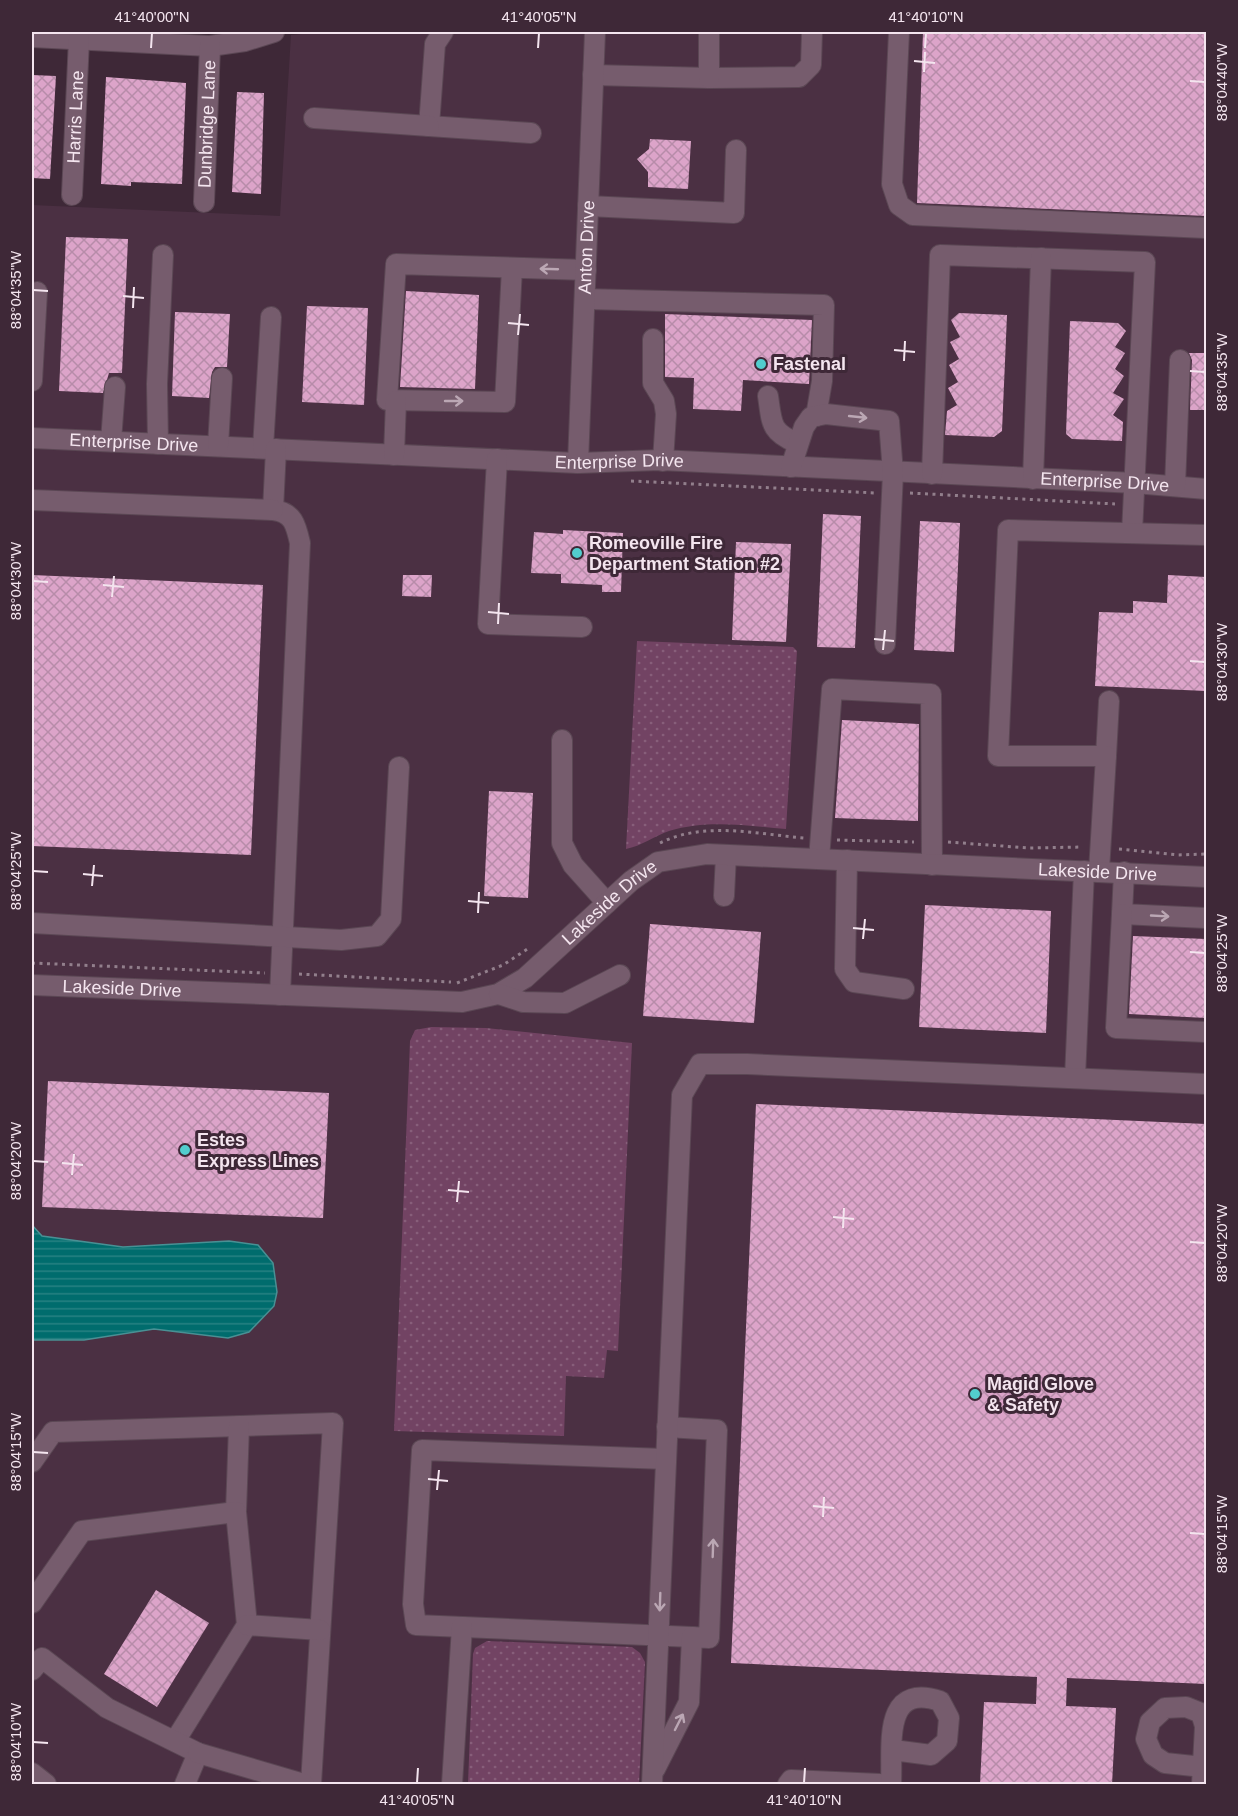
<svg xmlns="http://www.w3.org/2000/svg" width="1238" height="1816" viewBox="0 0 1238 1816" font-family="Helvetica,sans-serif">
<defs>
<pattern id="grass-dots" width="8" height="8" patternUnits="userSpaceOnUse" patternTransform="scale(1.5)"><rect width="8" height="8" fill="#724363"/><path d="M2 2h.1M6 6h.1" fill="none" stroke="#875e7a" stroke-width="1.8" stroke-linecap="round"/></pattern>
<pattern id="water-rules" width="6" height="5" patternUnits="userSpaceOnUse" patternTransform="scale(1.5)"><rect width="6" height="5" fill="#006c6d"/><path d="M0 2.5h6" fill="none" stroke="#268182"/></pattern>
<pattern id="building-cross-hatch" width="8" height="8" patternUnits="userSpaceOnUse" patternTransform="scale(1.5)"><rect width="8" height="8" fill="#dca4c9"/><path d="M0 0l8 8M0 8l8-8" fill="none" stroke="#b78ca9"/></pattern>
</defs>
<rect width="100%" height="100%" fill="#3e2837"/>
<polygon fill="#4b3043" points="322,32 1206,32 1206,1784 32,1784 32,205 280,216 291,35"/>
<g fill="url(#grass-dots)">
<path d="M637,641l156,6 4,4 -11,178c-39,-3 -78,-10 -117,2 -14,5 -28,15 -43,18z"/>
<polygon points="431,1027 486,1028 632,1043 618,1351 607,1350 604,1378 566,1376 564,1436 394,1431 410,1041 415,1030"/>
<polygon points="487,1641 632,1647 640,1653 645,1662 639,1784 468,1784 473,1654 475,1648"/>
</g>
<polygon fill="url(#water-rules)" stroke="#499094" stroke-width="1.5" points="32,1225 42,1236 123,1247 229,1241 258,1245 273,1263 277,1292 274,1306 249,1332 228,1338 154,1329 84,1340 32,1340"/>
<g fill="url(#building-cross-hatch)">
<polygon points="923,32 1206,32 1206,216 917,203"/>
<polygon points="32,75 56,76 50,179 32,178"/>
<polygon points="106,77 186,83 182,184 131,182 131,186 101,184"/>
<polygon points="237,92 264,93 261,194 232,192"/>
<polygon points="650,139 691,141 688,189 648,187 648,172 637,159 649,149"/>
<polygon points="66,237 128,239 122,373 109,373 103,393 59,391"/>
<polygon points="406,291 479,295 475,389 400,387"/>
<polygon points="307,306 368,308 364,405 302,402"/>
<polygon points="175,312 230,314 227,367 215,367 212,372 209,398 172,396"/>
<polygon points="959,313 1007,315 1002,431 994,437 945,435 947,411 957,405 948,388 958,382 949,365 959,359 950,342 960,337 951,320"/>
<polygon points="665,314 812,320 809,384 743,380 741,411 693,409 694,378 665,377"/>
<polygon points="1070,321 1118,323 1126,331 1115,347 1125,353 1115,369 1124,376 1113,393 1124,399 1113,415 1123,422 1122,441 1072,439 1066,434"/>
<polygon points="1189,353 1206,353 1206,410 1190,410 1192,360"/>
<polygon points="823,514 861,516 855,648 817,647"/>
<polygon points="920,521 960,523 954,652 914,650"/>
<polygon points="563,530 623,533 621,592 602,592 602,585 561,583 561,574 531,573 534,532 563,534"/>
<polygon points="736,542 791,544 786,642 732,640"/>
<polygon points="32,575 263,585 251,855 32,846"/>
<polygon points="403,575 432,575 431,597 402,596"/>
<polygon points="1168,575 1206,577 1206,691 1095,686 1099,612 1133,613 1133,601 1167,603"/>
<polygon points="842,720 919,724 918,821 835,818"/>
<polygon points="489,791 533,793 528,898 484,896"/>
<polygon points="925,905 1051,911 1046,1033 919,1027"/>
<polygon points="650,924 761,932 754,1023 643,1016"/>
<polygon points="1133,936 1206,939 1206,1018 1129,1014"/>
<polygon points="48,1081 329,1093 323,1218 42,1207"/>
<polygon points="756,1104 1206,1124 1206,1684 1067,1678 1066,1706 1116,1708 1112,1785 980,1785 984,1702 1036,1704 1037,1677 731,1663"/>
<polygon points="156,1590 209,1623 157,1707 104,1674"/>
</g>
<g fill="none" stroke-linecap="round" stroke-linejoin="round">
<defs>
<g id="minor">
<polyline points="443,32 435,44 429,126 531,133"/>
<polyline points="899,32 892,184 899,205 913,215 1206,228"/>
<polyline points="32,37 210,46 245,41 274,32"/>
<polyline points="593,75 709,78 799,77 811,65 812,32"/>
<polyline points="709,78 709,32"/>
<polyline points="314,118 429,126"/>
<path id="s1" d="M72,195l7,-156"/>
<path id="s2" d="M204,202l6,-156"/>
<polyline points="588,206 734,213 736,150"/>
<polyline points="512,268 505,402 387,400 396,264 586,270"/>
<polyline points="585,299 824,305 822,381 816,416"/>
<polyline points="653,339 653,383 664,401 666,414 663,461"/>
<polyline points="32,381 37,292"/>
<path d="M768,396c4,27 2,36 29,47"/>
<path id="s3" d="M32,438l546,25 82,-3 475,23 71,6"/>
<polyline points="111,441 115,387"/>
<polyline points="158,444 157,384 163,255"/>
<polyline points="218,446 222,378"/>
<polyline points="263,448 271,317"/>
<path d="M276,449l-3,61c20,2 23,15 27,33l-20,452"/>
<polyline points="394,455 396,401"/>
<polyline points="497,459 488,624 582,627"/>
<path id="s4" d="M578,463l17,-431"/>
<polyline points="791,467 804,427 811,417 826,414 889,421 893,473 885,644"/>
<polyline points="932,474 940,255 1145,262 1132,533"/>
<polyline points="1033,479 1041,258"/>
<polyline points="1175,486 1180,360"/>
<polyline points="32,500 273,510"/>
<polyline points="562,740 562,843 573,865 607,903"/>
<polyline points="1106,756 1109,701"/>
<polyline points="819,859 832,689 931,694 932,865"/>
<polyline points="847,860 845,969 854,982 904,989"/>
<polyline points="1099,871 1106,756 998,756 1008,530 1206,535"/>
<polyline points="1124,872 1122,914 1206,918"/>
<polyline points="724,896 726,855"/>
<polyline points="1122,914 1116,1028 1206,1032"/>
<polyline points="32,923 341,940 377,936 391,919 399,767"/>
<path id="s5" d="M32,985l430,17 36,-8 27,-16 106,-97 27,-19 49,-8 499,23"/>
<polyline points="499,994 523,1002 565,1003 620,975"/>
<polyline points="1075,1078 1084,871"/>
<polyline points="665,1459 422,1450 413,1604 416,1625 692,1637"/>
<polyline points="32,1462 53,1432 333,1423 311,1784"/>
<polyline points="236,1512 239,1426"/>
<polyline points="32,1603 82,1531 236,1512 247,1625 175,1741"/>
<polyline points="247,1625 320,1630"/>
<polyline points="32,1670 42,1658 107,1708 198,1753 185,1784"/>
<polyline points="198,1753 304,1784"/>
<polyline points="655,1769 689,1702 692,1637 709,1638 717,1430 667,1427"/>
<polyline points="32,1773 46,1784"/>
<polyline points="452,1784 462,1627"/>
<polyline points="652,1784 682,1095 700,1064 747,1064 1206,1084"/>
<polyline points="788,1784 791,1780 880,1784"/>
<path d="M891,1784c2,-37 -10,-102 49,-83l9,17 -2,23 -16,14 -38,-5"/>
<polyline points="1202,1784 1205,1726 1201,1713 1186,1707 1165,1708 1150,1722 1146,1739 1153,1755 1165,1763 1203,1767"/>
</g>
</defs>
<use href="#minor" stroke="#5b4754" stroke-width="22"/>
<g stroke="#927f8c" stroke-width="3" stroke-dasharray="3 4.5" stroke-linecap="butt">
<polyline points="631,481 876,493"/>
<polyline points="910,493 1115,504"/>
<polyline points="837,840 914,842"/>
<polyline points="948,842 1029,848 1082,847"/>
<path d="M660,843c44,-22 96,-9 144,-5"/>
<polyline points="1119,849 1178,855 1206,854"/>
<polyline points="32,963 265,973"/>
<polyline points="299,974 451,982"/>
<polyline points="457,983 503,965 529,948"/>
</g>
<use href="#minor" stroke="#765c6d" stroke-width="20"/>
</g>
<defs><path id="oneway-shaft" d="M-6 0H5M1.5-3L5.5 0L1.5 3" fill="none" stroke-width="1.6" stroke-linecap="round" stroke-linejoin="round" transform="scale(1.5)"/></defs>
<g stroke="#bba7b4">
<use href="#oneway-shaft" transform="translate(549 269) rotate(-178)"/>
<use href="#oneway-shaft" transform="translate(454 401)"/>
<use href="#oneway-shaft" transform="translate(858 417) rotate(6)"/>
<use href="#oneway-shaft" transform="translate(1160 916) rotate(3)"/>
<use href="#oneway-shaft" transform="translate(713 1548) rotate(-88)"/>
<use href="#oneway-shaft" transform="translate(660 1602) rotate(92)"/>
<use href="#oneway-shaft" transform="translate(679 1722) rotate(-63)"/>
</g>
<path fill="none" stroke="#f4e5ef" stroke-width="2" d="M151,48l1,-15M538,48l1,-15M925,48l1,-15M914,61l21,2M924,72l1,-20M1190,81l15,1M33,290l15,1M123,296l21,2M133,308l1,-21M508,323l21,2M518,335l2,-21M894,350l21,2M904,361l1,-20M1190,371l15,1M33,581l15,1M103,585l21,2M112,597l2,-21M488,612l21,2M498,624l1,-21M874,639l20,2M883,650l2,-20M1190,661l15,1M33,871l15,1M83,874l20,2M92,886l2,-21M468,901l21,2M478,913l1,-21M853,928l21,2M863,939l2,-20M1190,952l15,1M33,1161l15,1M62,1163l21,2M72,1175l2,-21M448,1190l21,2M457,1202l2,-21M833,1217l21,2M843,1228l1,-20M1190,1242l15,1M33,1452l15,1M428,1479l20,2M437,1490l2,-20M813,1506l21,2M823,1517l1,-20M1190,1533l15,1M33,1742l15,1M417,1783l1,-15M804,1783l1,-15"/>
<g fill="#52cdce" stroke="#3e2837" stroke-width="2">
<circle cx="761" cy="364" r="6"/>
<circle cx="577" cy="553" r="6"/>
<circle cx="185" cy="1150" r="6"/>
<circle cx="975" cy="1394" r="6"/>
</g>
<g text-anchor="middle" stroke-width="6" stroke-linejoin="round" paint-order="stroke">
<g font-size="18" fill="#f4e5ef" stroke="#3e2837">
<text dy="6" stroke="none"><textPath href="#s1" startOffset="78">Harris Lane</textPath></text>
<text dy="6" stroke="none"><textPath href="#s2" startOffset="78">Dunbridge Lane</textPath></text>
<text dy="6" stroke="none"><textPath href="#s4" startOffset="216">Anton Drive</textPath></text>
<text dy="6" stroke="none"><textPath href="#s3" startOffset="102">Enterprise Drive</textPath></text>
<text dy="6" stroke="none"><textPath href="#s3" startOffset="588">Enterprise Drive</textPath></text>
<text dy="6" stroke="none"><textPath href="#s3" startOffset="1074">Enterprise Drive</textPath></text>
<text dy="6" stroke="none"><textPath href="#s5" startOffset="1116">Lakeside Drive</textPath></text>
<text dy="6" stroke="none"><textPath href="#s5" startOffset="612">Lakeside Drive</textPath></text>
<text dy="6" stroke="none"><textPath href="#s5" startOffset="90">Lakeside Drive</textPath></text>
</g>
<g font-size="18" font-weight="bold" fill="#f4e5ef" stroke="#3e2837" text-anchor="start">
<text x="773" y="370">Fastenal</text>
<text x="589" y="549">Romeoville Fire<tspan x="589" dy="21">Department Station #2</tspan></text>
<text x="197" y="1146">Estes<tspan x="197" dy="21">Express Lines</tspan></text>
<text x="987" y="1390">Magid Glove<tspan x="987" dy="21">&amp; Safety</tspan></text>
</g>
</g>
<rect width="1238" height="1816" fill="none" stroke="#3e2837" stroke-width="66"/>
<rect x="33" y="33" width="1172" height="1750" fill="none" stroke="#f4e5ef" stroke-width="2"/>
<g font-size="15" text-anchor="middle" fill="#f4e5ef">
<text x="152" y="22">41°40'00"N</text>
<text x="539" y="22">41°40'05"N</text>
<text x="926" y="22">41°40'10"N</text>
<text transform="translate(1222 82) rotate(-90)" y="5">88°04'40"W</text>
<text transform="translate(16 290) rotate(-90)" y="5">88°04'35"W</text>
<text transform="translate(1222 372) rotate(-90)" y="5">88°04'35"W</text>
<text transform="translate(16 581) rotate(-90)" y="5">88°04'30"W</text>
<text transform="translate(1222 662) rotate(-90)" y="5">88°04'30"W</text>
<text transform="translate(16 871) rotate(-90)" y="5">88°04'25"W</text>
<text transform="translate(1222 953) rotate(-90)" y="5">88°04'25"W</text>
<text transform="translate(16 1161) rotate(-90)" y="5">88°04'20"W</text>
<text transform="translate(1222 1243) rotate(-90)" y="5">88°04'20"W</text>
<text transform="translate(16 1452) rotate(-90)" y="5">88°04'15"W</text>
<text transform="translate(1222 1534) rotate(-90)" y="5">88°04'15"W</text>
<text transform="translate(16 1742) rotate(-90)" y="5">88°04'10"W</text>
<text x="417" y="1805">41°40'05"N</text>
<text x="804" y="1805">41°40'10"N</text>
</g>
</svg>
